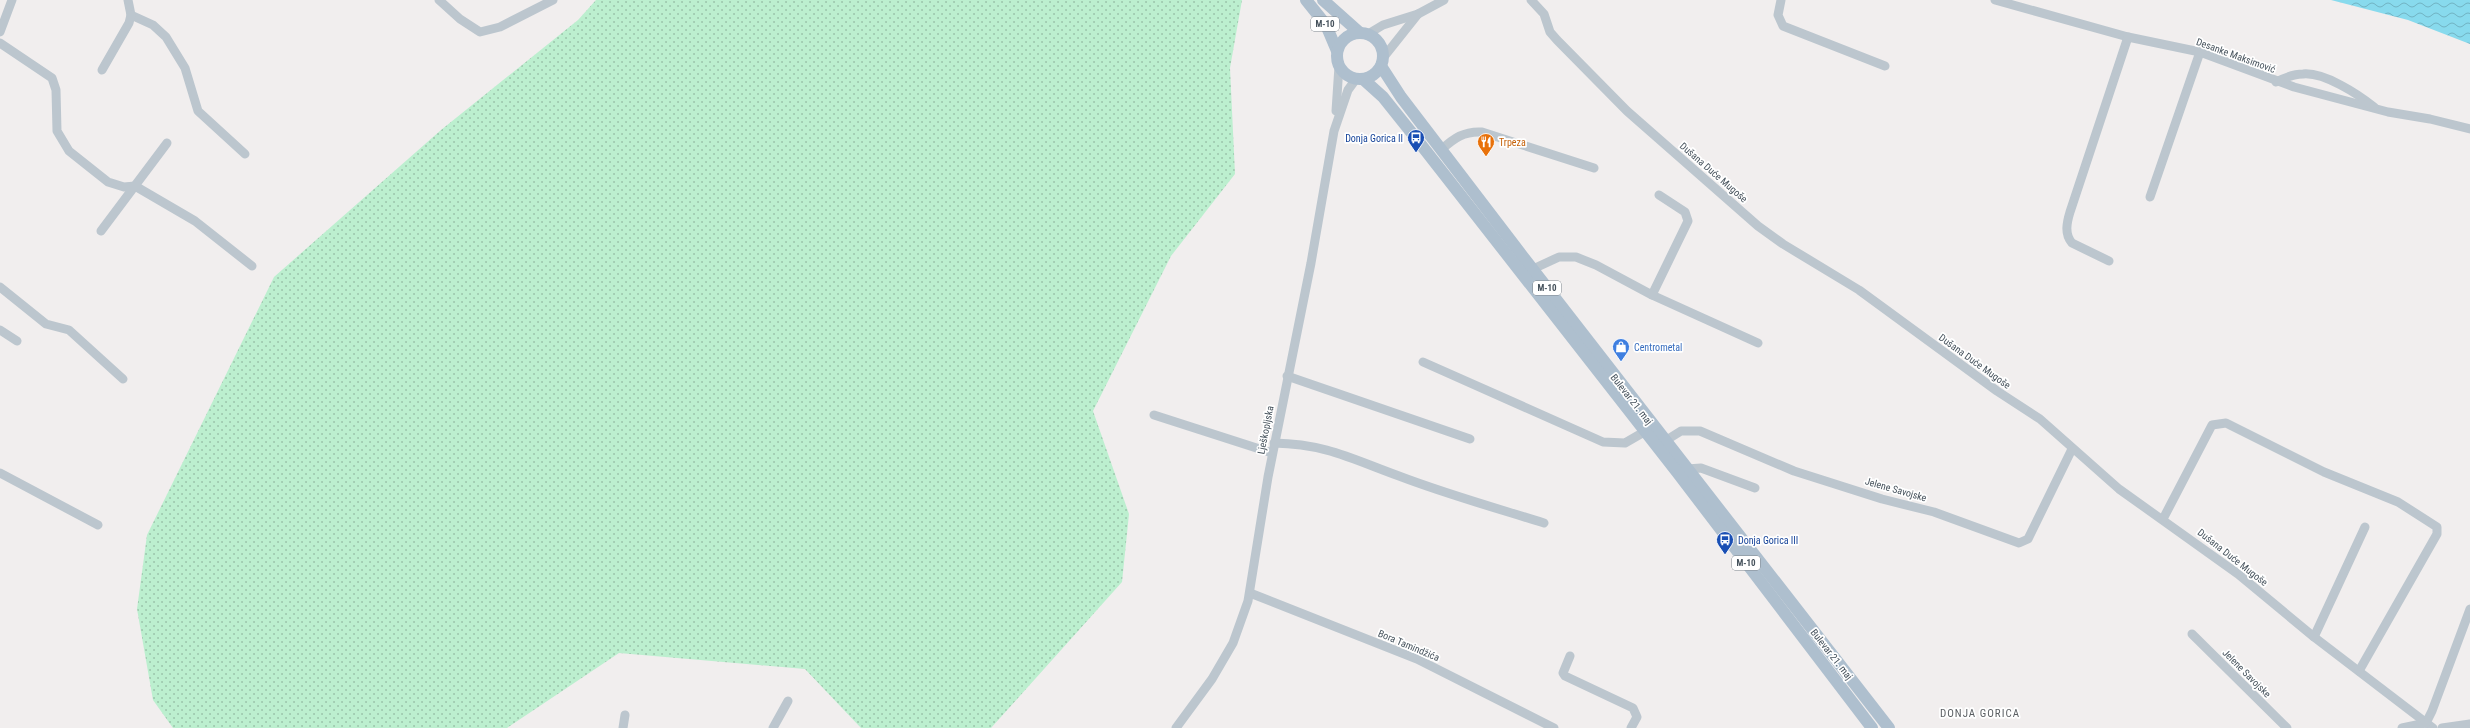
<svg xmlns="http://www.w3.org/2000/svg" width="2470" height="728" viewBox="0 0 2470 728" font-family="'Roboto Condensed',sans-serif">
<defs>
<pattern id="grass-dots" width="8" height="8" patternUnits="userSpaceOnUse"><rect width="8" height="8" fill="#bcefcf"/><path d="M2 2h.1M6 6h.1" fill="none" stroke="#9bc4ab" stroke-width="1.8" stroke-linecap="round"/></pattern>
<pattern id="water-waves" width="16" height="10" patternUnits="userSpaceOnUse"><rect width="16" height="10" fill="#88daed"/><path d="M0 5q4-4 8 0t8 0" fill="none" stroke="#71b3c3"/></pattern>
</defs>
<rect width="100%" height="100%" fill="#f1eeee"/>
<polygon fill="url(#grass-dots)" points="596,0 1242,0 1230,68 1235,174 1171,256 1093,411 1129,514 1122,582 991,728 861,728 805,669 619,653 507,728 173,728 153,700 137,609 147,535 274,277 441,130 578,20"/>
<polygon fill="url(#water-waves)" points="2331,0 2470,0 2470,44 2408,20"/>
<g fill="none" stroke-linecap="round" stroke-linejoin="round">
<g stroke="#bcc6ce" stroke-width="9">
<polyline points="128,0 131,15 153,25 166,37 185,68 198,111 245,154"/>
<polyline points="439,0 460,19 480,32 500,27 553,0"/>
<polyline points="1531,0 1544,14 1550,32 1557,40 1627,111 1758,226 1783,244 1859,290 1997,391 2040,419 2119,489 2238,574 2314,637 2433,728"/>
<polyline points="1781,0 1778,15 1783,26 1885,66"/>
<polyline points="1995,0 2128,37 2200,52 2294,87 2388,112 2430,119 2470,129"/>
<polyline points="0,32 12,0"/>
<polyline points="1368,34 1383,25 1418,14 1444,0"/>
<polyline points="0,43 52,78 56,90 57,131 69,151 108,182 124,187 135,186 195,221 252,266"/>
<polyline points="1383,58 1418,14"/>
<polyline points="102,70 129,23 131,15"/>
<path d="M2276,82c8,-4 17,-8 27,-8 21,-2 55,20 71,33"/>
<polyline points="1336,111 1339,66"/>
<path d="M1441,150c13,-12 23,-19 41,-18l112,36"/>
<polyline points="2150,197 2200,52"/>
<polyline points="101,231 167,143"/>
<path d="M2109,261l-37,-18c-8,-9 -5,-21 -2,-31l58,-175"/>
<polyline points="1533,269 1559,257 1576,257 1596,265 1652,295 1758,343"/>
<polyline points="0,287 46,324 69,330 123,379"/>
<polyline points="1652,295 1688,221 1685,212 1659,195"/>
<polyline points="0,330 17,341"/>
<polyline points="1423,362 1603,442 1625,443 1644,432"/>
<polyline points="1287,376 1470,439"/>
<polyline points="1154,415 1272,453"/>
<polyline points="1665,441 1681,431 1700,431 1794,471 1882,499 1934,512 2019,543 2028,539 2072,449"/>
<path d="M1274,443c52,1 78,16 125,33 47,18 97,32 145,47"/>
<polyline points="1687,469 1701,468 1755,488"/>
<polyline points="0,473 98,525"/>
<polyline points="2163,519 2212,425 2226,423 2324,472 2398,502 2437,527 2437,534 2359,671"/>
<polyline points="1250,593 1417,659 1554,728"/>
<polyline points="2192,634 2287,728"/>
<polyline points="2314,637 2365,527"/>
<polyline points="1570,656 1563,673 1565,676 1633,708 1637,717 1631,728"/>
<polyline points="2426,723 2432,711 2470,609"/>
<polyline points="623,728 625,715"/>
<polyline points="773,728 788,701"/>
<polyline points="1176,728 1212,679 1233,643 1248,601 1268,477 1311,263 1334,131 1348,90 1356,79"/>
<polyline points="2402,728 2426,723"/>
<polyline points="2442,728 2470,724"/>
</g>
<g stroke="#aebfce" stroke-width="12">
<polyline points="1306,0 1326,25 1337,51"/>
<polyline points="1323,0 1360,33"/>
<circle cx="1360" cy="56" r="23"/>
<polyline points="1381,66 1401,97 1527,262 1889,728"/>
<polyline points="1363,79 1383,97 1415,137 1677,472 1872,728"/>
</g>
</g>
<defs>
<symbol id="bus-pin" viewBox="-11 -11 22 30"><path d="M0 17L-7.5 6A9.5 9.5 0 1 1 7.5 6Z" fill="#1a4fb4" stroke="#fff"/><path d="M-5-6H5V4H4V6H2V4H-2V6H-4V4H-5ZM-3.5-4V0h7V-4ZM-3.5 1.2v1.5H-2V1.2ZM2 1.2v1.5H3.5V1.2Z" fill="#fff"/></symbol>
<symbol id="restaurant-pin" viewBox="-11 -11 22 30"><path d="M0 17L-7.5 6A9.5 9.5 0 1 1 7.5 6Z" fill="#e8710a" stroke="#fff"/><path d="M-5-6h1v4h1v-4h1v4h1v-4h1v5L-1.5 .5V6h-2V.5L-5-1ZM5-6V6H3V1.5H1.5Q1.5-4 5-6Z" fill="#fff"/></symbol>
<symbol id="shop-pin" viewBox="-11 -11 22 30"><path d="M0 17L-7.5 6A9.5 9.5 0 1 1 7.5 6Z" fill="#3f7fe0" stroke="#fff"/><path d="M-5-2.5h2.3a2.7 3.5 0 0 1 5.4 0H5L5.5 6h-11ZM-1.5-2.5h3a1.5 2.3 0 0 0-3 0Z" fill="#fff"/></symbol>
</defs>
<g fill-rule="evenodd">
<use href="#bus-pin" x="1406" y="128" width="20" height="27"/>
<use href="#restaurant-pin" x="1476" y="132" width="20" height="27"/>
<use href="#shop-pin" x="1611" y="337" width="20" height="27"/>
<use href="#bus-pin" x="1715" y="530" width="20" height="27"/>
</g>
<g text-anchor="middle" stroke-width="3.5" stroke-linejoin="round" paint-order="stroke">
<g fill="#fff" stroke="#7e868d" stroke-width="1">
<rect x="1311" y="17" width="28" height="14" rx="3"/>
<rect x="1533" y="281" width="28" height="14" rx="3"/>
<rect x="1732" y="556" width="28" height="14" rx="3"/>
</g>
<g font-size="9" font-weight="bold" fill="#46525c">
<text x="1325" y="27">M-10</text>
<text x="1547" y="291">M-10</text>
<text x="1746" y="566">M-10</text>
</g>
<g font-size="10" fill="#46525c" stroke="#fff">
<text transform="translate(2236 55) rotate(20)" y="4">Desanke Maksimović</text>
<text transform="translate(1714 172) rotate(41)" y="4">Dušana Duće Mugoše</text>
<text transform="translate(1975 361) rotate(36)" y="4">Dušana Duće Mugoše</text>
<text transform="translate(1632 399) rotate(52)" y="4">Bulevar 21. maj</text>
<text transform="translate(1265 430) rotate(-79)" y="4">Lješkopljska</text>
<text transform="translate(1896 489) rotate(16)" y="4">Jelene Savojske</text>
<text transform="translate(2233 557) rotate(38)" y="4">Dušana Duće Mugoše</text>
<text transform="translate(1409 645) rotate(23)" y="4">Bora Tamindžića</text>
<text transform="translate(1832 654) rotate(52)" y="4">Bulevar 21. maj</text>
<text transform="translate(2247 673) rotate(45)" y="4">Jelene Savojske</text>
</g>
<g font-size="10" fill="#164399" stroke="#fff" text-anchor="end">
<text x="1403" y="142">Donja Gorica II</text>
<text x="1738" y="544" text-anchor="start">Donja Gorica III</text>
</g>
<g font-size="10" fill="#c56008" stroke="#fff" text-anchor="start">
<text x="1499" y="146">Trpeza</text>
</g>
<g font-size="10" fill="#366cbe" stroke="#fff" text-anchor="start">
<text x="1634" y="351">Centrometal</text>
</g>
<g font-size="11" letter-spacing="1" fill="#5b5f63" stroke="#fff">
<text x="1980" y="717">DONJA GORICA</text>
</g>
</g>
</svg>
